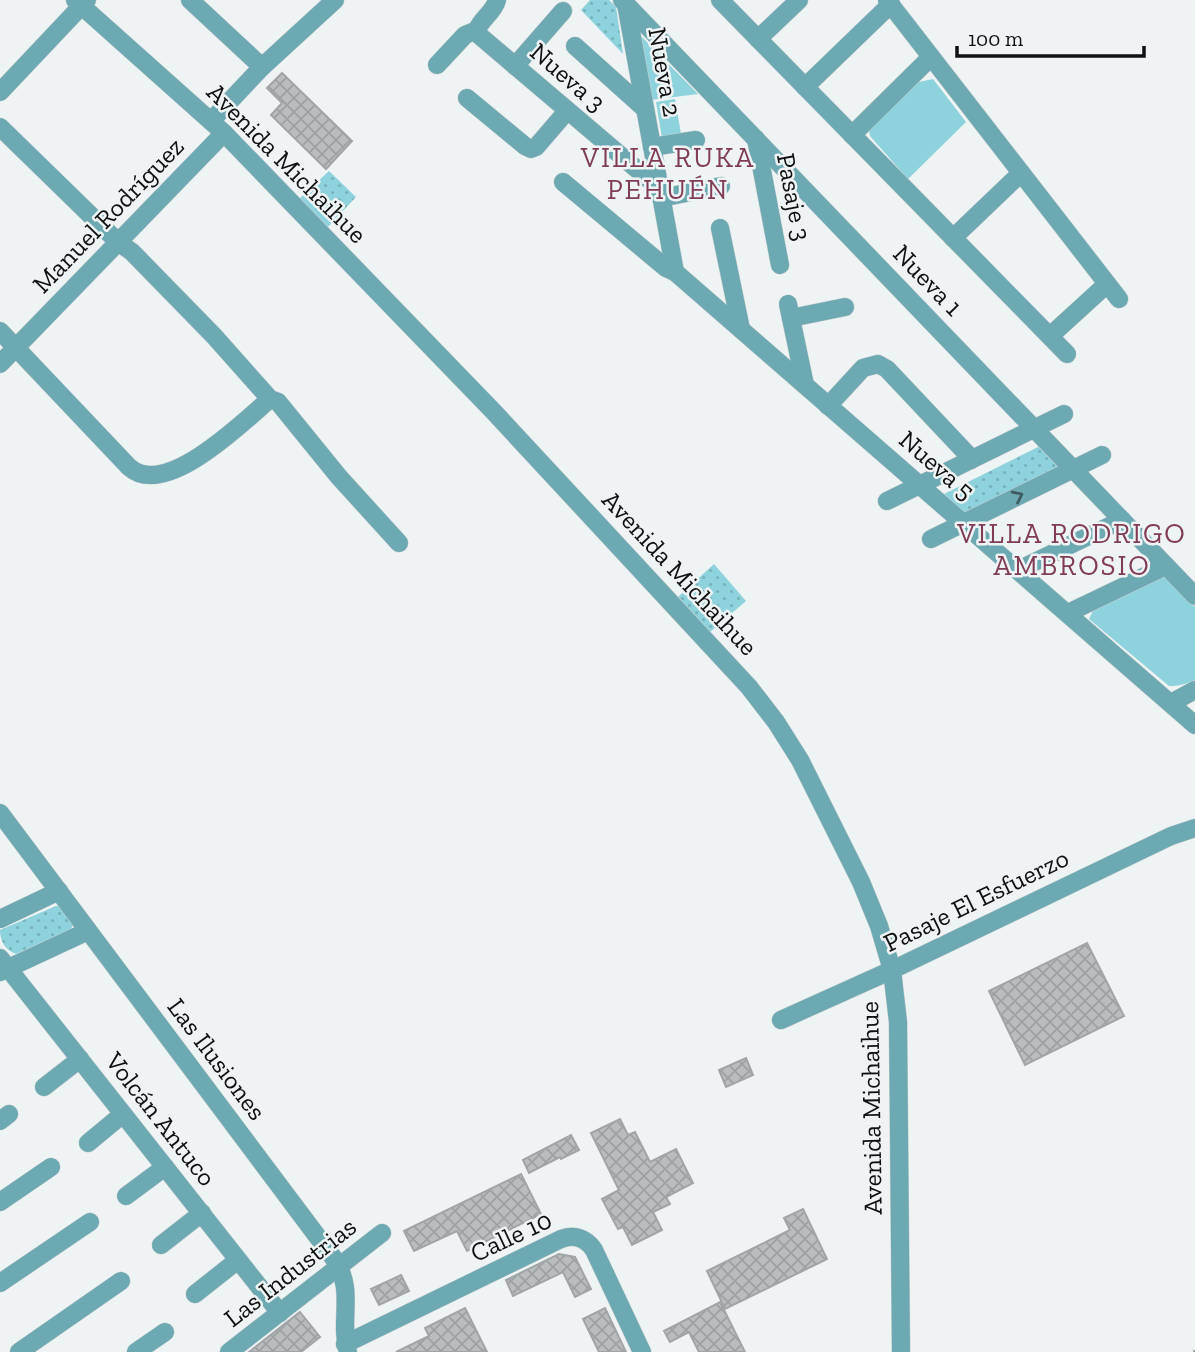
<svg xmlns="http://www.w3.org/2000/svg" width="1195" height="1352" viewBox="0 0 1195 1352" font-family="'Zilla Slab',serif">
<defs>
<pattern id="grass-dots" width="8" height="8" patternUnits="userSpaceOnUse" patternTransform="scale(1.75)"><rect width="8" height="8" fill="#8dd2dc"/><path d="M2 2h.1M6 6h.1" fill="none" stroke="#78b3bc" stroke-width="1.8" stroke-linecap="round"/></pattern>
<pattern id="building-cross-hatch" width="8" height="8" patternUnits="userSpaceOnUse" patternTransform="scale(1.75)"><rect width="8" height="8" fill="#b8bdbe"/><path d="M0 0l8 8M0 8l8-8" fill="none" stroke="#9da1a2"/></pattern>
</defs>
<rect width="100%" height="100%" fill="#eef3f4"/>
<g fill="url(#grass-dots)">
<polygon points="590,0 609,0 616,7 623,54 581,10"/>
<polygon points="329,171 356,197 327,228 299,199"/>
<polygon points="1040,446 1062,465 1060,469 966,514 961,514 941,497 944,494"/>
<polygon points="714,564 746,601 710,632 678,597"/>
<path d="M56,906h6l12,17 -3,6 -55,25c-11,-4 -16,-13 -16,-24z"/>
</g>
<g fill="#8dd2dc">
<polygon points="639,34 698,94 651,100"/>
<polygon points="933,79 966,122 908,179 870,136 869,130 919,82"/>
<polygon points="675,99 681,134 662,138 656,102"/>
<path d="M1167,577l28,30v73c-9,4 -16,6 -26,6l-80,-67 4,-8 67,-33z"/>
</g>
<g fill="url(#building-cross-hatch)" stroke="#a0a6a7" stroke-width="2">
<polygon points="282,73 352,141 326,169 271,115 282,103 267,88"/>
<polygon points="1087,943 1124,1016 1025,1065 989,991"/>
<polygon points="746,1058 753,1075 726,1087 719,1070"/>
<polygon points="620,1119 628,1135 635,1132 650,1162 676,1149 693,1183 666,1197 670,1204 653,1212 662,1230 632,1245 623,1227 618,1229 602,1199 619,1190 591,1133"/>
<polygon points="571,1135 579,1150 561,1159 560,1157 529,1173 523,1160"/>
<polygon points="521,1174 541,1214 467,1251 457,1231 414,1251 404,1231"/>
<polygon points="803,1209 827,1259 725,1309 707,1271 790,1230 784,1218"/>
<polygon points="559,1254 575,1257 591,1289 575,1297 563,1272 513,1296 506,1280"/>
<polygon points="401,1275 409,1291 379,1305 371,1289"/>
<polygon points="720,1302 745,1352 699,1352 689,1332 670,1342 664,1331"/>
<polygon points="465,1308 487,1352 396,1352 429,1336 425,1328"/>
<polygon points="605,1308 626,1352 599,1352 583,1319"/>
<polygon points="300,1312 320,1337 301,1352 249,1352"/>
</g>
<g fill="none" stroke-linecap="round" stroke-linejoin="round">
<defs>
<g id="minor">
<polyline points="75,0 224,133 493,411 749,687 776,722 800,760 861,882 879,926 892,970 898,1022 901,1352"/>
<polyline points="190,0 262,67"/>
<polyline points="622,0 1195,596"/>
<polyline points="720,0 1067,354"/>
<polyline points="887,0 1119,299"/>
<polyline points="626,4 675,272"/>
<polyline points="477,30 480,36 659,188"/>
<polyline points="758,39 799,0"/>
<polyline points="575,46 645,109"/>
<path d="M437,65l28,-30 12,-5c4,-11 17,-18 20,-30"/>
<polyline points="515,66 563,11"/>
<polyline points="805,87 891,4"/>
<polyline points="0,92 87,0"/>
<polyline points="467,98 525,146 531,149 536,147 567,111"/>
<polyline points="211,121 262,67 335,0"/>
<polyline points="0,127 118,242 132,252 214,336 270,399 278,402 339,477 399,543"/>
<polyline points="852,135 931,57"/>
<polyline points="756,139 780,265"/>
<polyline points="652,147 696,140"/>
<polyline points="563,182 666,268 675,272 1195,725"/>
<polyline points="661,198 721,186"/>
<polyline points="720,228 741,329"/>
<polyline points="953,238 1021,173"/>
<polyline points="788,304 805,385"/>
<polyline points="791,318 845,307"/>
<path d="M0,331l129,136c36,33 114,-45 141,-68"/>
<polyline points="1050,336 1107,284"/>
<polyline points="0,364 224,133"/>
<polyline points="828,406 863,368 878,364 887,369 969,456 971,460"/>
<polyline points="887,501 1064,414"/>
<polyline points="931,539 1102,455"/>
<polyline points="1018,570 1122,520"/>
<polyline points="1068,613 1166,566"/>
<polyline points="1171,703 1195,690"/>
<path d="M0,813l335,447c20,31 4,59 13,92"/>
<polyline points="0,919 59,891"/>
<polyline points="0,958 280,1313"/>
<polyline points="0,972 88,931"/>
<polyline points="781,1020 892,970 1171,836 1195,828"/>
<polyline points="44,1087 80,1059"/>
<polyline points="0,1121 9,1114"/>
<polyline points="88,1143 123,1114"/>
<polyline points="126,1196 165,1167"/>
<polyline points="0,1202 51,1167"/>
<polyline points="161,1245 202,1213"/>
<polyline points="0,1283 90,1222"/>
<polyline points="195,1294 238,1260"/>
<path d="M345,1344l216,-105c13,-5 25,-1 33,11l48,102"/>
<polyline points="19,1352 121,1281"/>
<polyline points="136,1352 165,1332"/>
<polyline points="229,1352 382,1233"/>
</g>
</defs>
<use href="#minor" stroke="#cacfd0" stroke-width="19"/>
<use href="#minor" stroke="#6da9b2" stroke-width="18"/>
<polyline stroke="#848888" stroke-width="3.5" stroke-dasharray="14 7" stroke-linecap="butt" points="1194,1352 1195,1351"/>
</g>
<defs><path id="oneway-chevron" d="M-2-3.5L2.5 0L-2 3.5" fill="none" stroke-width="1.6" stroke-linecap="round" stroke-linejoin="round" transform="scale(1.75)"/></defs>
<use stroke="#3e5d62" href="#oneway-chevron" transform="translate(1018 496) rotate(-26)"/>
<g text-anchor="middle" stroke-width="5" stroke-linejoin="round" paint-order="stroke">
<g font-size="26" fill="#0f1111" stroke="#eef3f4">
<text transform="translate(665 72) rotate(80)" y="9">Nueva 2</text>
<text transform="translate(568 77) rotate(41)" y="9">Nueva 3</text>
<text transform="translate(287 163) rotate(45)" y="9">Avenida Michaihue</text>
<text transform="translate(794 197) rotate(79)" y="9">Pasaje 3</text>
<text transform="translate(108 215) rotate(-46)" y="9">Manuel Rodríguez</text>
<text transform="translate(928 280) rotate(46)" y="9">Nueva 1</text>
<text transform="translate(937 465) rotate(41)" y="9">Nueva 5</text>
<text transform="translate(680 573) rotate(47)" y="9">Avenida Michaihue</text>
<text transform="translate(976 900) rotate(-26)" y="9">Pasaje El Esfuerzo</text>
<text transform="translate(217 1059) rotate(53)" y="9">Las Ilusiones</text>
<text transform="translate(871 1108) rotate(-91)" y="9">Avenida Michaihue</text>
<text transform="translate(161 1119) rotate(52)" y="9">Volcán Antuco</text>
<text transform="translate(511 1236) rotate(-25)" y="9">Calle 10</text>
<text transform="translate(290 1272) rotate(-38)" y="9">Las Industrias</text>
</g>
<g font-size="28" letter-spacing="2" fill="#803b55" stroke="#eef3f4">
<text x="668" y="167">VILLA RUKA<tspan x="668" dy="32">PEHUÉN</tspan></text>
<text x="1072" y="543">VILLA RODRIGO<tspan x="1072" dy="32">AMBROSIO</tspan></text>
</g>
</g>
<path d="M957 46v10h187v-10" fill="none" stroke="#0f1111" stroke-width="3.5"/>
<text x="968" y="46" font-size="21" fill="#0f1111" stroke="#eef3f4" stroke-width="5" paint-order="stroke">100 m</text>
</svg>
